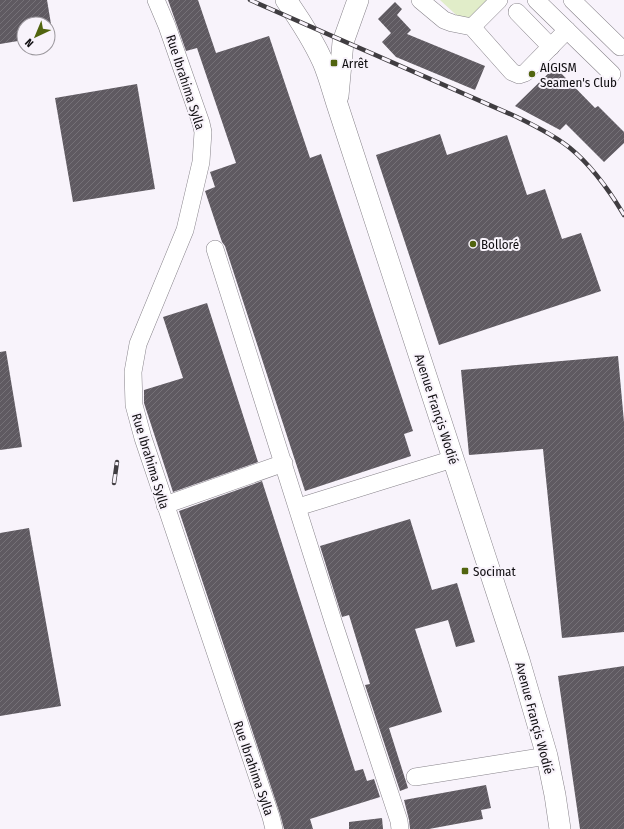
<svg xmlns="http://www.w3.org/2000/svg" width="624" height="829" viewBox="0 0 624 829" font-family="'Fira Sans Condensed',sans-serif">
<defs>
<pattern id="building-hatch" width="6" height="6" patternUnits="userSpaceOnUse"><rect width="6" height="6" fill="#5f5a61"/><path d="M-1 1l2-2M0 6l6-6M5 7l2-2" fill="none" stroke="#757177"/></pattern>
</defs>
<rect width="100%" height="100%" fill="#f8f3fb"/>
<polygon fill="#e1edc9" points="440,0 489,0 466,24"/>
<g fill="url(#building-hatch)">
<polygon points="0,0 47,0 51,24 24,24 24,40 0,44"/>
<polygon points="168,0 198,0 216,53 269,36 310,158 321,154 413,431 404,434 411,456 305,491 225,246 222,242 205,191 215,187 210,172 236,163 197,48 186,51"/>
<polygon points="395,2 402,9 397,15 411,30 407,34 485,66 475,90 396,57 382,42 391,33 378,19"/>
<polygon points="555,67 595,108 598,106 624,132 624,143 604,162 566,124 560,130 515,106"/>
<polygon points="137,84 155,189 73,202 55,98"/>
<polygon points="440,134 447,155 507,135 527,195 545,189 562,239 581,233 601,291 439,345 376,155"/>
<polygon points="207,303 258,462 173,492 144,403 144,390 183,378 163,317"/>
<polygon points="6,351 22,447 0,450 0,352"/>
<polygon points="618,356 624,422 624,632 562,638 543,449 469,455 461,370"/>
<polygon points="262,481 355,771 363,769 367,781 374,779 380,797 310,819 313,829 284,829 280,814 179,511"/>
<polygon points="410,519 432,590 457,583 475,642 456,647 448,620 415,629 442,712 389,728 408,788 400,791 365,685 370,684 349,615 342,617 320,546"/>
<polygon points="29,528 61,706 0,716 0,533"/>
<polygon points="624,666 624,829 580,829 558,676"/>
<polygon points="486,785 491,808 481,810 483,819 429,829 410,829 409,820 404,800"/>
<polygon points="382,818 383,829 349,829 349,822"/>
</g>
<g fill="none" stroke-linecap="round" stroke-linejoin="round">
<defs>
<g id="minor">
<polyline points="156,0 167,26 201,123 203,132 201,162 185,230 138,344 133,372 134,405 143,438 271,817 274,829"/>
<polyline points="420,0 444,20 452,23 472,27 512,72 519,75 525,73 567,30"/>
<polyline points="536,0 612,74"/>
<polyline points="572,0 620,47"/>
<polyline points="517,12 551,47"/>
<polyline points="472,27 499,0"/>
<polyline points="215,249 334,624 399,821 400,829"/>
<polyline points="165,505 284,463"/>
<polyline points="298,507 453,459"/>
<polyline points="415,777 547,756"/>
</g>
<g id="major">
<path d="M286,0c14,20 27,40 37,62 6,14 10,30 15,45l181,553 28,96 8,39 5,34"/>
<polyline points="338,96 343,42 358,0"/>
</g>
</defs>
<use href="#minor" stroke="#87838a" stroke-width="18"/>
<use href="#major" stroke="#87838a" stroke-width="22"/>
<use href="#minor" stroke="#fff" stroke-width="17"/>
<use href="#major" stroke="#fff" stroke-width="21"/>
<defs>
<g id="rail">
<path d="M250,0l267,117c18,9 37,18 53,31 22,18 39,42 54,67"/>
<polyline points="114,483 117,462"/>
</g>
</defs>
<use href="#rail" stroke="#403d41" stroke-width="4.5"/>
<use href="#rail" stroke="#f8f3fb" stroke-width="3" stroke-dasharray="9" stroke-linecap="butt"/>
</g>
<g fill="#51640f" stroke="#f8f3fb" stroke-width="1.5">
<rect x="330" y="59" width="8" height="8" rx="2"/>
<circle cx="532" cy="74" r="4"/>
<circle cx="473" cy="244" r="4"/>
<rect x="461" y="567" width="8" height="8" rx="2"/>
</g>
<g text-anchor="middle" stroke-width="4" stroke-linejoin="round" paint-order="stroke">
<g font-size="13" fill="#110f12" stroke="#f8f3fb" text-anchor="start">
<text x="342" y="68">Arrêt</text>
<text x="540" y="72">AIGISM<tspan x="540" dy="15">Seamen's Club</tspan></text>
<text x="481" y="249">Bolloré</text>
<text x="473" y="576">Socimat</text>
</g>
<g font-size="13" fill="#110f12" stroke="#f8f3fb">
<text transform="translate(186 82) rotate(72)" y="5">Rue Ibrahima Sylla</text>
<text transform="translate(437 409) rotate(72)" y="5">Avenue Françis Wodié</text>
<text transform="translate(151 461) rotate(73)" y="5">Rue Ibrahima Sylla</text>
<text transform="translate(535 718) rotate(75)" y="5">Avenue Françis Wodié</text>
<text transform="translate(254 768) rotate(71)" y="5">Rue Ibrahima Sylla</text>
</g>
</g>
<g transform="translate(36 36) rotate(224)"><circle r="19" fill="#f8f3fb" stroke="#9c989e"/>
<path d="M0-3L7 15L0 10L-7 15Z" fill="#51640f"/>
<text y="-6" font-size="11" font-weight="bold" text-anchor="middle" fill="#110f12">N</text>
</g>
</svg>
